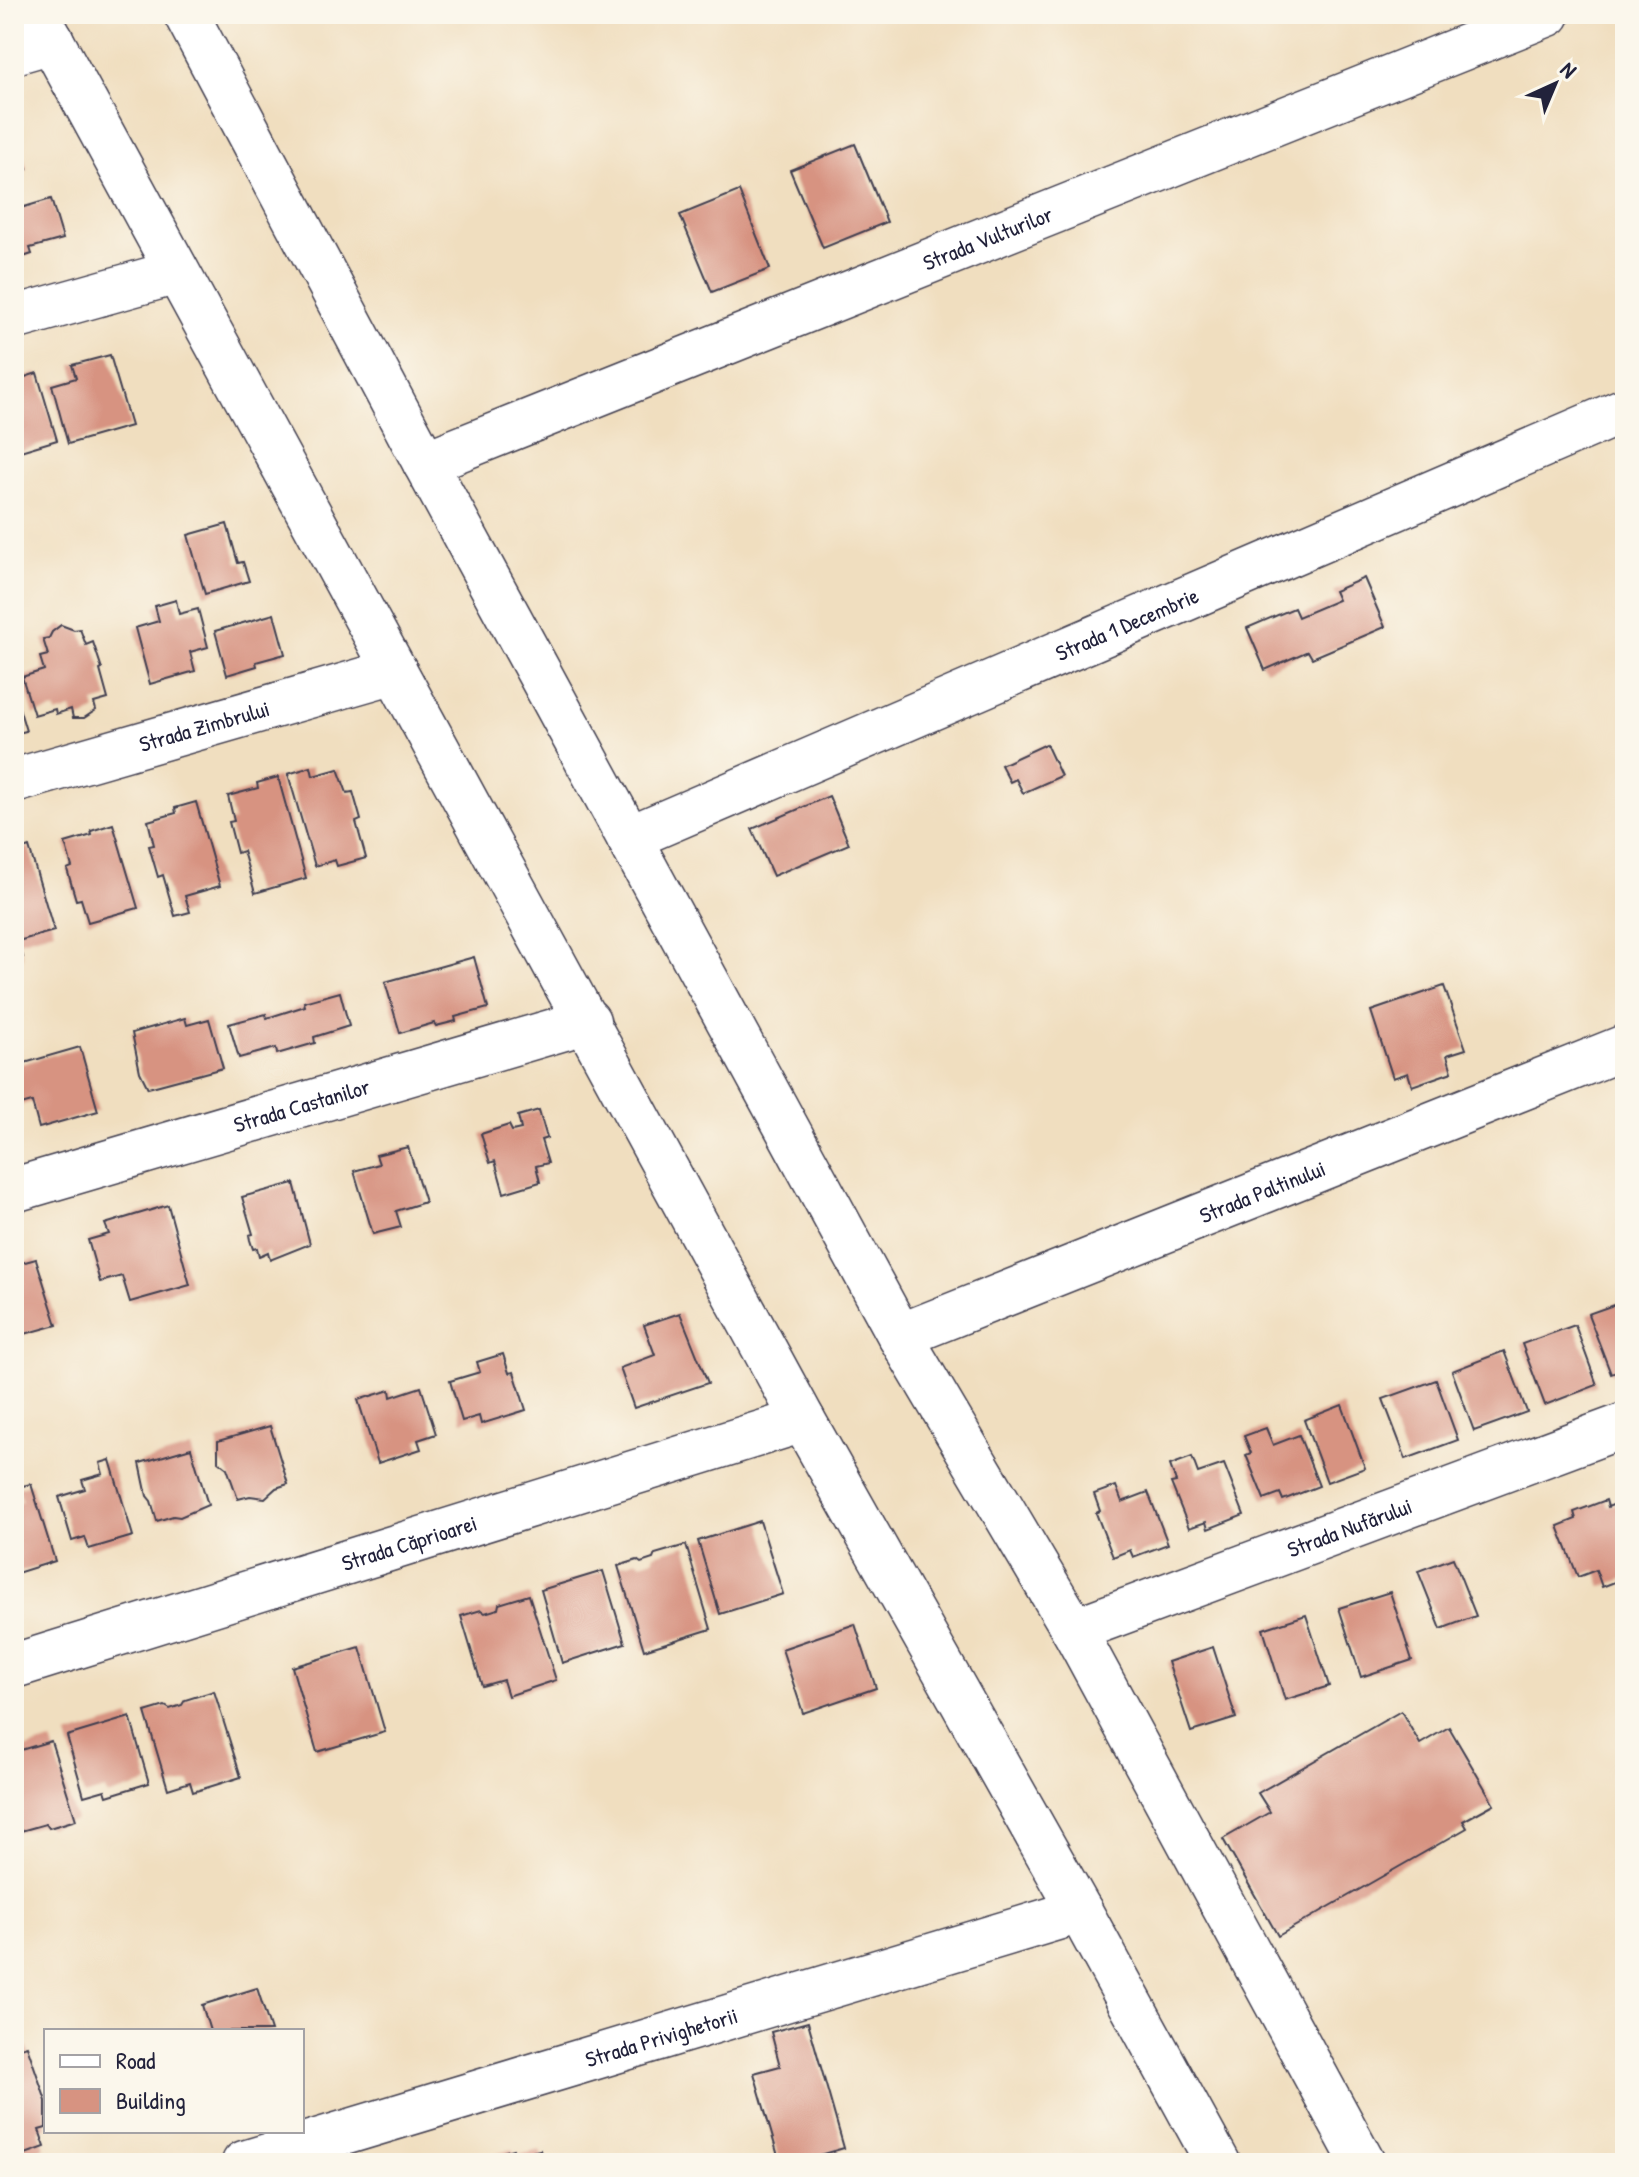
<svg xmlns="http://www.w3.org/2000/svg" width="1639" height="2177" viewBox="0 0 1639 2177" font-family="'Patrick Hand',sans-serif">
<rect width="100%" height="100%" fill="#fbf7ec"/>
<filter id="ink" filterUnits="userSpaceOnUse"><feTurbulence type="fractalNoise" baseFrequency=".0125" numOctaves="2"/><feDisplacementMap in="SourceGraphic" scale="16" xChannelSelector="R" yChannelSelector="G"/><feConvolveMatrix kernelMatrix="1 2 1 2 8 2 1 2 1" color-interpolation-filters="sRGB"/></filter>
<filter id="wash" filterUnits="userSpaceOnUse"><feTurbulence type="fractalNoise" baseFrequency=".006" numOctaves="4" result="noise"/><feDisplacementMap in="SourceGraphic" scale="32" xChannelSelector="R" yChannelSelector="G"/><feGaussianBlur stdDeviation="1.8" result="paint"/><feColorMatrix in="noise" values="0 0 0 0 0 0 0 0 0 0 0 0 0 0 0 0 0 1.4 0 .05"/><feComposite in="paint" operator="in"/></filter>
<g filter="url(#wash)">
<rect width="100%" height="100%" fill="#f0debf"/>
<g id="blocks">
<g fill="#d79381">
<polygon points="855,144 887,222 823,248 790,170"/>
<polygon points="21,148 27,169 14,173 14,150"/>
<polygon points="739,191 770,269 712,292 680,215"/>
<polygon points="51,199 63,239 30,248 32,254 14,260 14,210"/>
<polygon points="110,355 131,426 68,444 52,385 76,378 72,365"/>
<polygon points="37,373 57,440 14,453 14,385 17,384 16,380"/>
<polygon points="227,524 238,563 243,562 249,581 205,594 188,535"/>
<polygon points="1364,578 1385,627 1312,658 1308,651 1265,670 1247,628 1294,608 1298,617 1338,600 1334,591"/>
<polygon points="176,600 179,614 198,609 208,647 190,652 195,671 150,684 135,628 159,621 155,606"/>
<polygon points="274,614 285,654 256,662 257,666 227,675 215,631"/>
<polygon points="61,625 74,630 80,629 86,645 93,642 102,669 100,670 108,699 94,703 96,710 84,718 73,718 71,709 56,714 55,709 34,715 22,677 44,670 40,657 48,655 43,639 49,638 52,632"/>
<polygon points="14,691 26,731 14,734"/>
<polygon points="1046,744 1061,776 1023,793 1016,779 1010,782 1001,765"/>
<polygon points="311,767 313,776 338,769 347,793 353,792 361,820 356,822 366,858 337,866 335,860 315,866 288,774"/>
<polygon points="278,777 306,878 255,893 243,851 237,853 229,822 234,821 228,796 258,788 257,783"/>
<polygon points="829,796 849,844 773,876 752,829"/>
<polygon points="196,802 220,886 185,896 190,912 175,916 163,875 158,877 149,846 154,845 148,821 176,813 175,808"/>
<polygon points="113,824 138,908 88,922 81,899 76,900 67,869 72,867 65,843 92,835 91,831"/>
<polygon points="29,847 54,931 18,941 23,957 14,959 14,852"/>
<polygon points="474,957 488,1008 455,1017 456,1021 436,1026 434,1023 400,1033 385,982"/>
<polygon points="1444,986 1466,1049 1447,1055 1452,1072 1412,1086 1408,1073 1393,1078 1371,1011"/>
<polygon points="340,992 349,1026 314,1037 315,1043 277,1054 276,1048 239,1058 229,1024 266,1014 267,1018 305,1006 304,1002"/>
<polygon points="185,1018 187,1025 209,1019 223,1068 148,1088 140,1072 132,1033"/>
<polygon points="80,1047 98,1111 39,1128 32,1102 14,1107 14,1066"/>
<polygon points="539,1110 547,1138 541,1140 548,1163 536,1166 540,1182 504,1193 495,1161 490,1163 481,1134 509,1125 512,1131 521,1129 518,1116"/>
<polygon points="408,1147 425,1202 396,1211 401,1227 373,1234 354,1171 379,1164 376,1155"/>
<polygon points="294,1183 310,1244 270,1260 268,1252 259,1256 257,1248 253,1249 250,1240 249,1235 253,1234 242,1197"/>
<polygon points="168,1205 190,1285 130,1302 122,1276 100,1282 88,1240 109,1234 105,1224"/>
<polygon points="36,1259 57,1325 14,1337 14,1265"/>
<polygon points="1625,1301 1625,1369 1611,1374 1588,1314"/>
<polygon points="680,1313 708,1383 634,1408 620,1368 655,1355 644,1325"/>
<polygon points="1575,1325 1597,1385 1545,1405 1522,1344"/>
<polygon points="1504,1351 1527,1412 1474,1431 1452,1371"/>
<polygon points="503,1354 509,1373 514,1372 526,1410 481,1424 479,1416 462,1421 450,1381 480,1372 477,1362"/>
<polygon points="1436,1380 1458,1440 1406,1459 1383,1399"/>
<polygon points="421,1387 436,1434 418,1440 421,1449 378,1463 358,1400 390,1390 391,1397"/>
<polygon points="1342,1405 1365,1468 1327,1482 1304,1420"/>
<polygon points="270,1426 288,1484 276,1488 265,1498 250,1496 238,1499 227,1468 218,1461 218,1441"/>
<polygon points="1266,1428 1273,1445 1299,1435 1319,1486 1283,1500 1280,1493 1264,1499 1246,1455 1251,1453 1244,1436"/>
<polygon points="191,1448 208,1505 180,1517 173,1516 157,1521 151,1501 147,1496 140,1463"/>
<polygon points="1192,1457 1198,1473 1224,1464 1244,1515 1208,1529 1206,1522 1189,1528 1171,1483 1176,1482 1170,1465"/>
<polygon points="110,1460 133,1536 89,1549 85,1537 72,1541 59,1497 85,1489 82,1480 103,1474 100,1463"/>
<polygon points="31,1484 55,1561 14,1574 14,1503 22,1501 18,1487"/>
<polygon points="1116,1486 1122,1502 1148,1492 1168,1544 1133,1557 1130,1550 1113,1557 1096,1513 1100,1511 1094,1494"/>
<polygon points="1606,1500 1608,1507 1625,1500 1625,1578 1602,1587 1596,1570 1578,1577 1558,1526 1576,1519 1574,1512"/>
<polygon points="760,1521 783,1594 720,1614 698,1541"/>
<polygon points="686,1545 711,1629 644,1650 618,1566 637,1560 641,1563 653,1559 655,1554"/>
<polygon points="1453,1558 1476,1616 1441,1629 1418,1571"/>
<polygon points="603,1571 625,1643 562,1663 541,1590"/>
<polygon points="1390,1592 1412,1660 1361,1677 1339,1608"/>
<polygon points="529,1595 556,1680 508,1696 503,1680 482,1686 461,1616 481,1610 485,1613 498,1609 499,1604"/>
<polygon points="1306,1615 1329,1686 1285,1700 1263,1629"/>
<polygon points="855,1624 876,1688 803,1713 782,1649"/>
<polygon points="360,1647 385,1732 317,1752 292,1667"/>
<polygon points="1213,1647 1236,1718 1191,1732 1168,1662"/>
<polygon points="214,1691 241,1777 193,1792 190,1782 168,1789 145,1712 165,1706 170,1709 182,1705 185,1700"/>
<polygon points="1401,1711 1420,1744 1449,1727 1494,1804 1463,1821 1467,1828 1278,1936 1223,1839 1270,1812 1258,1793"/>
<polygon points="130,1717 149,1783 107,1796 105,1790 84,1796 67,1736"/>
<polygon points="51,1741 76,1820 49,1828 46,1824 14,1833 14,1752"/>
<polygon points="257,1988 271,2031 210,2031 202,2005"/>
<polygon points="808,2022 844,2148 791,2163 780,2163 754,2073 780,2066 771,2032"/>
<polygon points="27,2046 46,2101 46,2128 39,2130 45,2147 14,2158 14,2050"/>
<polygon points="513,2149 515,2156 540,2150 544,2163 477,2163 476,2160"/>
</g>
</g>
</g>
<g filter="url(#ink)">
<use href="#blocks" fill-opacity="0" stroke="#413e4f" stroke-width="2"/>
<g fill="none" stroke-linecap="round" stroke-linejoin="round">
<defs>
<g id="minor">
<polyline points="37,14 803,1420 1080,1911 1218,2163"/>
<polyline points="186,14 425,463 900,1336 1074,1630 1363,2163"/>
<polyline points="14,52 52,41"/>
<polyline points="14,318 177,272"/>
<path id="s1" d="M425,463l1123,-449"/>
<path id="s2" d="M14,781l381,-110"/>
<path id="s3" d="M629,838l996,-428"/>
<path id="s4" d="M14,1190l574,-169"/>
<path id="s5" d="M900,1336l725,-289"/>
<path id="s6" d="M1074,1630l551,-205"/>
<path id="s7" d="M14,1666l789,-246"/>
<path id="s8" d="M244,2163l836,-252"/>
</g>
</defs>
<use href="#minor" stroke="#413e4f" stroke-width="47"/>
<use href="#minor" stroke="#fff" stroke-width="44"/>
</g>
</g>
<g text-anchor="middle" stroke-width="7" stroke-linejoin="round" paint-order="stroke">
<g font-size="22" fill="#22223b" stroke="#fbf7ec">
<text dy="8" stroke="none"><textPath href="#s1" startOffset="606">Strada Vulturilor</textPath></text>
<text dy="8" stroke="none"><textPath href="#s3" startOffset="542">Strada 1 Decembrie</textPath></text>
<text dy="8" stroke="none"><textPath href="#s2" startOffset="198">Strada Zimbrului</textPath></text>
<text dy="8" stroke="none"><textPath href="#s4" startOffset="300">Strada Castanilor</textPath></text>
<text dy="8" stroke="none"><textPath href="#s5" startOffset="390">Strada Paltinului</textPath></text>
<text dy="8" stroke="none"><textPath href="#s6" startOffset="294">Strada Nufărului</textPath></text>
<text dy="8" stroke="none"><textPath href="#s7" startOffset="414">Strada Căprioarei</textPath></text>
<text dy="8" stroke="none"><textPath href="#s8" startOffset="436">Strada Privighetorii</textPath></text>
</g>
</g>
<rect width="1639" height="2177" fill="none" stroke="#fbf7ec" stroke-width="48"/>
<rect x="44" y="2029" width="260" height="104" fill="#fbf7ec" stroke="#a4a2a5" stroke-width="2"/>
<rect x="60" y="2055" width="40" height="12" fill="#ffffff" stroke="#a4a2a5" stroke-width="2"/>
<text x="116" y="2069" font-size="24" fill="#22223b">Road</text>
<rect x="60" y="2089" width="40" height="24" fill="#d79381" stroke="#a4a2a5" stroke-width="2"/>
<text x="116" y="2109" font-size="24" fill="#22223b">Building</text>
<g transform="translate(1555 84) rotate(44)" stroke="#fbf7ec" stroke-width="6" paint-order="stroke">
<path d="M0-6L14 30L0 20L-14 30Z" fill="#22223b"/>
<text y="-12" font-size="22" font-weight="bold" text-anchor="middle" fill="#22223b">N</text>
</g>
</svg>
